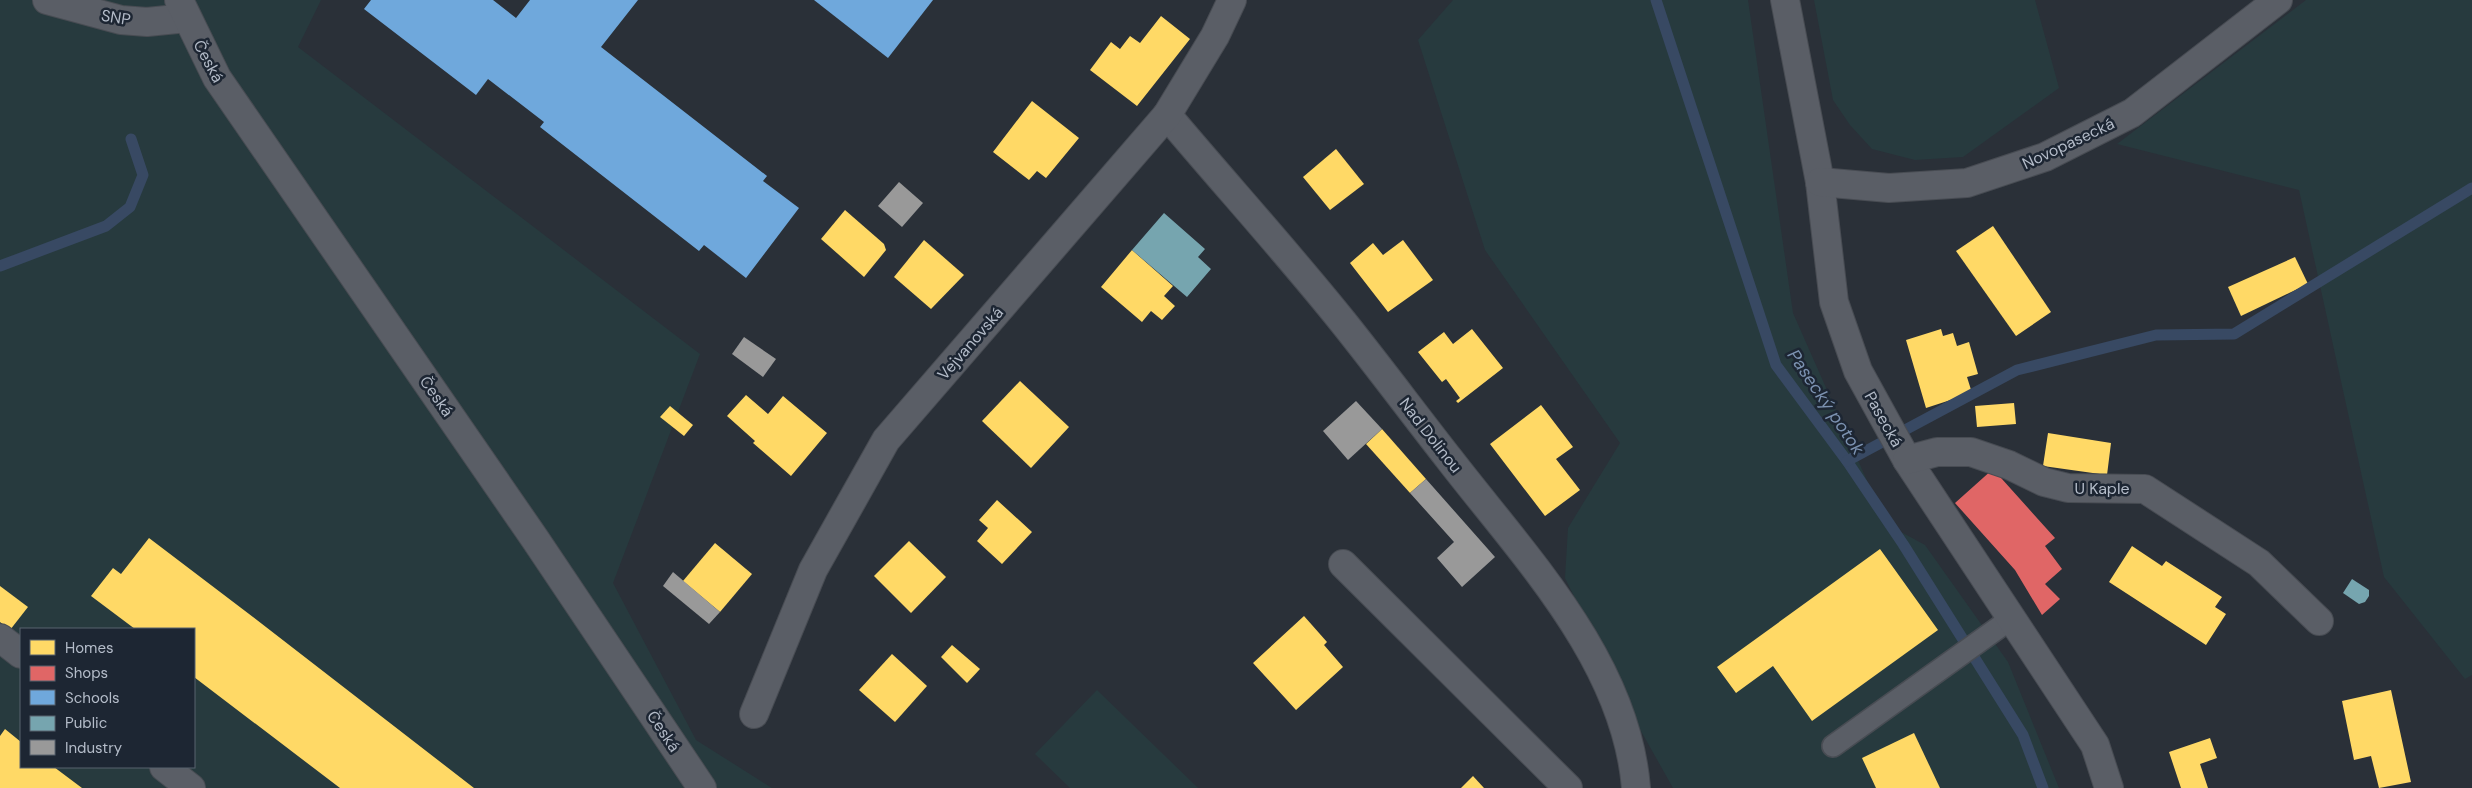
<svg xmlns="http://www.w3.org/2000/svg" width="2472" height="788" viewBox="0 0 2472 788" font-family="'DM Sans',sans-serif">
<rect width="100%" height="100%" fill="#2a3038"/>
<g fill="#273a3e" fill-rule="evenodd">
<path d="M0,0h321l-23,47 402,307 -87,229 83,157 76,48h-772zM21,629h173v138h-173z"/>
<polygon points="1453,0 1748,0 1793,313 1891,535 1903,533 1925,545 2008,662 2059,788 1673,788 1637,724 1565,578 1568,528 1620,443 1485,250 1418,40"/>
<polygon points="1814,0 2035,0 2059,88 1963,157 1915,160 1872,149 1850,125 1833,100"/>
<polygon points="2306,0 2472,0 2472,675 2465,679 2384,577 2299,190 2117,144"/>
<polygon points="1097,690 1198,788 1070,788 1035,754"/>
</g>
<g fill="#ffd966">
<polygon points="1161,16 1190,39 1137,106 1090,70 1111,42 1120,49 1130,36 1140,43"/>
<polygon points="1032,101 1079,138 1046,178 1037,171 1029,180 993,152"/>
<polygon points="1336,149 1364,184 1330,210 1303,177"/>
<polygon points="845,210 884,244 886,250 864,277 821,239"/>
<polygon points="1993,226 2051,312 2016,336 1956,251"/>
<polygon points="924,240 964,275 931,309 894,277"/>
<polygon points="1403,240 1433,280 1388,312 1350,263 1373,243 1383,255"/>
<polygon points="1132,250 1173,286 1164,296 1175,306 1162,320 1151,311 1142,322 1101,287"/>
<polygon points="2295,257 2308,284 2241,316 2228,287"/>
<polygon points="1472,329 1503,368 1458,403 1456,401 1460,398 1446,379 1442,382 1418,352 1444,332 1453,344"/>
<polygon points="1941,329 1943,336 1953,333 1957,346 1969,342 1978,374 1967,377 1972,393 1926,408 1906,340"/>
<polygon points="1020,381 1069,427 1031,468 982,421"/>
<polygon points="746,395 768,414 783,396 827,433 791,476 753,443 755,441 727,416"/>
<polygon points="2014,403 2016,424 1977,427 1975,406"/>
<polygon points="1541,405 1573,447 1556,459 1580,490 1545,516 1490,444"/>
<polygon points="670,406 693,425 684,436 660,417"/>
<polygon points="1382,429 1426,479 1410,493 1366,444"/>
<polygon points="2048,433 2111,443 2107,475 2043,466"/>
<polygon points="997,500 1032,532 1002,564 977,541 988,528 979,520"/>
<polygon points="149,538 253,617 474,788 340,788 194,677 194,629 135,629 91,596 113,568 121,574"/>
<polygon points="909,541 946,577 911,613 874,576"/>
<polygon points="715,543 752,574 720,612 683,581"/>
<polygon points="2132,546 2162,566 2166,561 2222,597 2215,607 2226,614 2206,645 2109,582"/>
<polygon points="1880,549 1938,630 1812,721 1773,666 1736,693 1717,667"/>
<polygon points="0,586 28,607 10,630 0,622"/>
<polygon points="1304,616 1327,642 1324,645 1343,667 1296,710 1253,663"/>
<polygon points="952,645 980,669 967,683 941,657"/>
<polygon points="892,654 927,686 895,722 859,690"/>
<polygon points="2391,690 2411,782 2379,788 2371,756 2354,760 2342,701"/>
<polygon points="5,729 21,742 21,767 54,767 82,788 0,788 0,736"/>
<polygon points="1914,733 1940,788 1876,788 1862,758"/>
<polygon points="2210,738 2217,758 2200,764 2208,788 2181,788 2169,752"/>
<polygon points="1473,776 1484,788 1461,788"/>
</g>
<polygon fill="#e06666" points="1993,469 2055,538 2045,546 2062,569 2045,584 2060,599 2042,615 2015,570 1955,503"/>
<g fill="#6fa8dc">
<polygon points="371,0 493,0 516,18 530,0 638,0 601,47 767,176 763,181 799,208 746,278 704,245 699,251 540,127 544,122 488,79 476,95 364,9"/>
<polygon points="814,0 933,0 888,58"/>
</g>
<g fill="#76a5af">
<polygon points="1164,213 1205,249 1198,257 1211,269 1187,297 1132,250"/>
<polygon points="2352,579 2369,590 2369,596 2365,602 2359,604 2343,593"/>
</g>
<g fill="#999">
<polygon points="899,182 923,203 902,227 878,206"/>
<polygon points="744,337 776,359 763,377 732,354"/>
<polygon points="1356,401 1382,429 1348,460 1323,431"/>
<polygon points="1426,479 1495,557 1462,587 1437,558 1454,542 1410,493"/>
<polygon points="673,572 720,612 709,624 663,586"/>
</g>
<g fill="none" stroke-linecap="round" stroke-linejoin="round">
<g stroke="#384963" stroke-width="11">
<polyline points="1656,0 1776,365 1847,461 1903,544 2023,735 2043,788"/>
<polyline points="0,266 106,226 130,207 143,175 131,139"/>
<polyline points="1847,461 2017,370 2156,335 2234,334 2472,188"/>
</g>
<defs>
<polyline id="lane" points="1833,746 2012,618"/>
<g id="street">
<polyline points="47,0 121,20 147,22 187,18"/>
<polyline points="179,0 217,78 535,539 702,788"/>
<polyline points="1785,0 1820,182 1834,302 1858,371 1907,460 2095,745 2109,788"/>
<path d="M1167,115c58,69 119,136 176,207 36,45 71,92 107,138 74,96 176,201 186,328"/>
<polyline points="1820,182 1889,188 1967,183 2045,157 2132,113 2278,0"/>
<polyline points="1907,460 1937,452 1971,452 2009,465 2044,482 2068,488 2145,489 2259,563 2319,621"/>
<polyline points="1343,564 1568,788"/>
<polyline points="0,638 21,654"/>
<polyline points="754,714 813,570 886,440 1167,115 1215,36 1232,0"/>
<polyline points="164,767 191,788"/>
</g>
</defs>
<use href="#lane" stroke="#484c53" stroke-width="24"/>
<use href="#street" stroke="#484c53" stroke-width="30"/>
<use href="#lane" stroke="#5a5e66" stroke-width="21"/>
<use href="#street" stroke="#5a5e66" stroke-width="28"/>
</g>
<g text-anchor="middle" stroke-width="5" stroke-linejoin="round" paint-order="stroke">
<g font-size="16" fill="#b4bcc9" stroke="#1d2633">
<text transform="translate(116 17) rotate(9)" y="6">SNP</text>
<text transform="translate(209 61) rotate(62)" y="6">Česká</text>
<text transform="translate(2068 143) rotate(-25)" y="6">Novopasecká</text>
<text transform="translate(970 343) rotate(-49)" y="6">Vejvanovská</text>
<text transform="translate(437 396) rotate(55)" y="6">Česká</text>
<text transform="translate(1884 419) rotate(61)" y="6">Pasecká</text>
<text transform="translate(1431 435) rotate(52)" y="6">Nad Dolinou</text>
<text x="2102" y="494">U Kaple</text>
<text transform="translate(664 731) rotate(56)" y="6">Česká</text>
</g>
<g font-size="18" font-style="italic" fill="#7c92b1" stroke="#1d2633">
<text transform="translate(1826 402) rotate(56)" y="6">Pasecký potok</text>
</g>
</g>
<rect x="20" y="628" width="175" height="140" fill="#1d2633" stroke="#59626f"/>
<rect x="30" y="640" width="25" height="15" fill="#ffd966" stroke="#59626f"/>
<text x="65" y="653" font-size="15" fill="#b4bcc9">Homes</text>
<rect x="30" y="666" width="25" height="15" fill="#e06666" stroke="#59626f"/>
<text x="65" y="678" font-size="15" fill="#b4bcc9">Shops</text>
<rect x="30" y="690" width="25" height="15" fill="#6fa8dc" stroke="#59626f"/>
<text x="65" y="703" font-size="15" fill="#b4bcc9">Schools</text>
<rect x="30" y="716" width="25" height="15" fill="#76a5af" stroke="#59626f"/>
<text x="65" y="728" font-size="15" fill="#b4bcc9">Public</text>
<rect x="30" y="740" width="25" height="15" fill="#999999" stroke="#59626f"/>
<text x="65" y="753" font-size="15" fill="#b4bcc9">Industry</text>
</svg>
